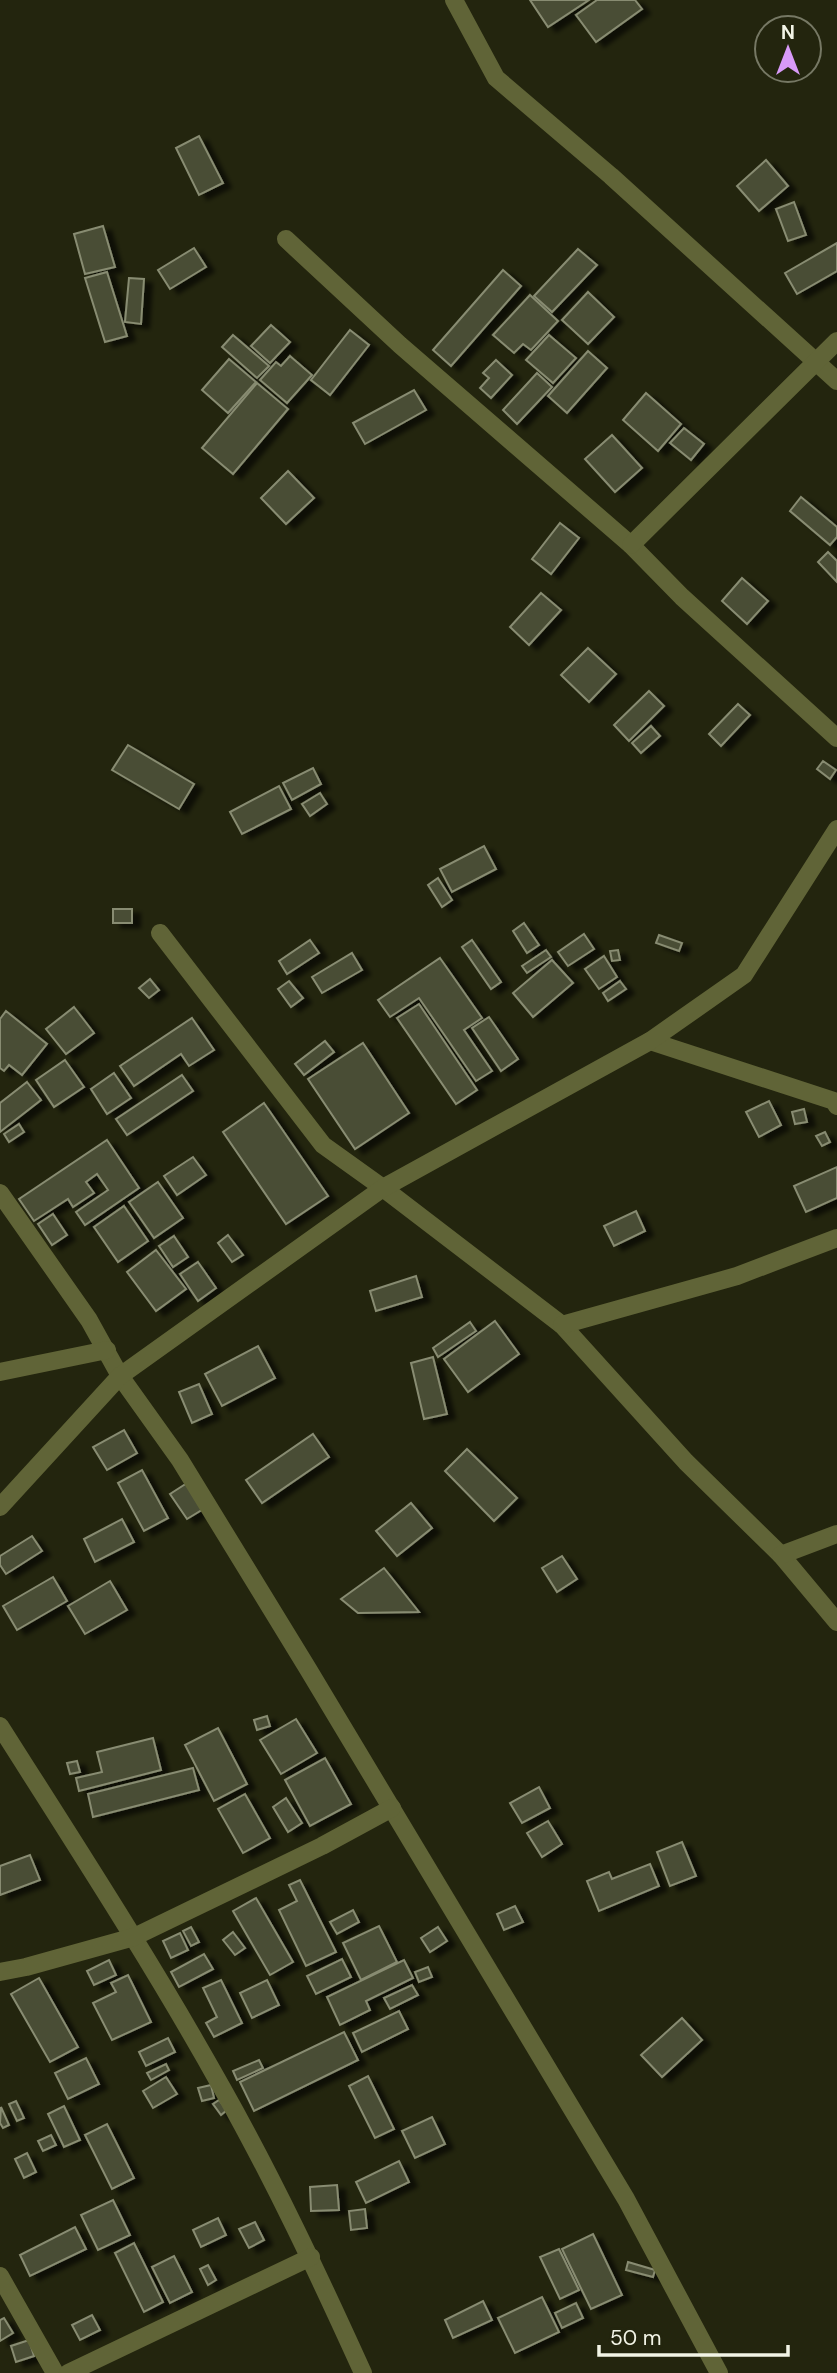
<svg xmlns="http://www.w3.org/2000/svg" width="837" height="2373" viewBox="0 0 837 2373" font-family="'DM Sans',sans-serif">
<defs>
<filter id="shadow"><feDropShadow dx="8" dy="4.5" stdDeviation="2" flood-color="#0009"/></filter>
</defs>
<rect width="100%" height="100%" fill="#23250e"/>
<g fill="#4a4d35" stroke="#888c72" stroke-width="2" filter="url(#shadow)">
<polygon points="530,0 589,0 548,27"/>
<polygon points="597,0 635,0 642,9 596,42 576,15"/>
<polygon points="199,136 223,183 199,195 176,148"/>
<polygon points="766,160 788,186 759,211 737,186"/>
<polygon points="794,202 806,235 788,241 776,209"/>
<polygon points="103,226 115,267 85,274 74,234"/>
<polygon points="837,243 837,271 797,294 785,273"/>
<polygon points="194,248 206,267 170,289 158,270"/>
<polygon points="578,249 597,265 552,312 534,296"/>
<polygon points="503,270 521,286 451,366 433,350"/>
<polygon points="107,272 127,336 105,342 85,278"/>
<polygon points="129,278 144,279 141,324 125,322"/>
<polygon points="588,292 614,317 588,344 562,320"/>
<polygon points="530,295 558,321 531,350 523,344 514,353 493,335"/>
<polygon points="271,325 290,342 270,363 251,346"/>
<polygon points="350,330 369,345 330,395 311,380"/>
<polygon points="233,335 269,366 257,378 222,347"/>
<polygon points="549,335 576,358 553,383 526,360"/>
<polygon points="588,351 607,368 567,413 548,396"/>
<polygon points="290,356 312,375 287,403 260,380 276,362 281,366"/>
<polygon points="229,359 256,382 228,413 202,390"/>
<polygon points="496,360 512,375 491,398 480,388 489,378 483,373"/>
<polygon points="537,373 552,387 517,424 503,410"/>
<polygon points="257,383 288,409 233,474 202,448"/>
<polygon points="414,390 426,410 365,444 353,423"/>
<polygon points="646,393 681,424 658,451 623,420"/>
<polygon points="684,428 704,444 691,460 670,443"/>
<polygon points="612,435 642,468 615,492 585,459"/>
<polygon points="288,471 314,498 286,524 261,498"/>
<polygon points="801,497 837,527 837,537 830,545 790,511"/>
<polygon points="560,523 579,538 551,574 532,559"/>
<polygon points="828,552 837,561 837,582 818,562"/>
<polygon points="742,578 768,601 747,624 722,601"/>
<polygon points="541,593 561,610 529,645 510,627"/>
<polygon points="588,648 616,674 589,702 561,675"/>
<polygon points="649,691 664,706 629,741 614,725"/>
<polygon points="738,704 750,715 721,746 709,734"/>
<polygon points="651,726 660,736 641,753 632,743"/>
<polygon points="128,745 194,784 179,809 112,770"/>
<polygon points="823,761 836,770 830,779 817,769"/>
<polygon points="313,768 321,784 292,800 283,783"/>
<polygon points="279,786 291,809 242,834 230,812"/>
<polygon points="320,793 327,804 310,816 302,804"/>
<polygon points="484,846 496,869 452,892 440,869"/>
<polygon points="438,878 452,900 442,907 428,885"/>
<rect x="113" y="909" width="19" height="14"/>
<polygon points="524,923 539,945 527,953 513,931"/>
<polygon points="584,934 594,949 568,966 558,952"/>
<polygon points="659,935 682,943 679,951 656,943"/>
<polygon points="310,940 319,953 287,974 279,961"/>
<polygon points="472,940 501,982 491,989 462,947"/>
<polygon points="546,950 551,957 527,973 522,966"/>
<polygon points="618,950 620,960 612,961 610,951"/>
<polygon points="352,953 362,970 322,993 312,977"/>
<polygon points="604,956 617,977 599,989 585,969"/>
<polygon points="440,958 482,1018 464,1030 492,1071 476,1081 419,998 390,1017 378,1000"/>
<polygon points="552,960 573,983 533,1017 513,993"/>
<polygon points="150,979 159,990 149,998 139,988"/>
<polygon points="289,981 303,998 291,1007 278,989"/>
<polygon points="620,981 626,989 608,1001 603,993"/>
<polygon points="419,1004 477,1090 456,1104 397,1018"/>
<polygon points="74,1007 94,1033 66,1054 46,1029"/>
<polygon points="6,1011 47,1044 22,1075 9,1065 4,1071 0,1068 0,1019"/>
<polygon points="489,1017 518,1059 501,1071 472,1028"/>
<polygon points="192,1018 214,1050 189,1066 181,1054 134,1086 120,1066"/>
<polygon points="325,1041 334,1052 304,1075 295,1064"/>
<polygon points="363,1043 409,1113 355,1149 308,1079"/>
<polygon points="65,1060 84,1087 54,1107 36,1080"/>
<polygon points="114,1073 131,1098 107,1114 91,1089"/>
<polygon points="182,1075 193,1091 127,1135 116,1119"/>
<polygon points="27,1082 41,1100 0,1132 0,1103"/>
<polygon points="769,1101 781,1125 759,1137 746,1112"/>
<polygon points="264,1103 328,1196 286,1224 223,1132"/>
<polygon points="804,1109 807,1122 795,1124 792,1112"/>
<polygon points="19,1124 24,1132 9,1142 4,1134"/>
<polygon points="825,1132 830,1142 822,1146 816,1136"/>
<polygon points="107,1140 139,1188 85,1225 76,1212 108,1190 97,1174 86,1182 94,1193 73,1207 68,1199 34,1221 19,1199"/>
<polygon points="193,1157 206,1175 177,1195 164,1176"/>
<polygon points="837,1167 837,1198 806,1212 794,1186"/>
<polygon points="158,1182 183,1218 154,1238 129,1202"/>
<polygon points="124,1206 148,1241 118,1262 94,1227"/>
<polygon points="636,1211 645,1231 614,1246 604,1226"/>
<polygon points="53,1214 67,1235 52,1245 38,1224"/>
<polygon points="228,1235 243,1255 232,1262 218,1243"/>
<polygon points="174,1236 188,1257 173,1267 159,1246"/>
<polygon points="156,1250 186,1289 156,1311 127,1272"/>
<polygon points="198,1262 216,1288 198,1301 180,1274"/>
<polygon points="416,1276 422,1297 376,1311 370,1291"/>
<polygon points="495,1321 519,1354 468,1392 444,1359"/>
<polygon points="470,1322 476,1331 438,1357 433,1348"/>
<polygon points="258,1346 275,1378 222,1406 205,1374"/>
<polygon points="433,1357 447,1414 424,1419 411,1363"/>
<polygon points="199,1384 212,1414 192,1423 179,1392"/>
<polygon points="124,1430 137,1453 107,1470 93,1447"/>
<polygon points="313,1434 329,1457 262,1503 246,1480"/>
<polygon points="467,1449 517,1498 494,1521 445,1471"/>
<polygon points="142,1470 168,1518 144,1531 118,1483"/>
<polygon points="187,1483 205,1508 187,1519 170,1494"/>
<polygon points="411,1503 432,1528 397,1556 376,1531"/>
<polygon points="122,1519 134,1542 95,1562 84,1539"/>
<polygon points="32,1536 42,1551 6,1574 0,1565 0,1556"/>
<polygon points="562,1556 577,1579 557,1592 542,1568"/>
<polygon points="384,1568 419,1612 358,1613 341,1599"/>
<polygon points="53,1577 67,1601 17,1630 3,1606"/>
<polygon points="110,1581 127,1610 85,1634 68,1606"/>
<polygon points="267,1716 270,1726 257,1730 254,1720"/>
<polygon points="296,1719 317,1753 281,1774 260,1740"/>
<polygon points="218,1728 247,1784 214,1801 185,1745"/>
<polygon points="153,1738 161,1770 79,1791 76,1778 102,1772 97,1752"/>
<polygon points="325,1758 351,1804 310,1826 285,1780"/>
<polygon points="77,1761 80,1772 70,1774 67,1763"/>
<polygon points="193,1768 199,1790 93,1817 88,1794"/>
<polygon points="539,1787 550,1808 522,1823 510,1803"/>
<polygon points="245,1794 270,1838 243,1853 218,1809"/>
<polygon points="286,1798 302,1823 288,1832 273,1807"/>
<polygon points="548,1821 562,1844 542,1857 527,1833"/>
<polygon points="682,1842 696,1876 670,1886 657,1852"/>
<polygon points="30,1855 40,1880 0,1895 0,1866"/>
<polygon points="650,1864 659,1886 599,1911 587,1881 609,1872 612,1879"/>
<polygon points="300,1880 336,1952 306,1966 279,1910 297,1901 289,1885"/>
<polygon points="256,1898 293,1962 270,1975 233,1911"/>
<polygon points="515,1906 523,1922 504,1930 497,1914"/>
<polygon points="353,1910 359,1922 337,1934 330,1922"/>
<polygon points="379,1926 397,1962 361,1980 343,1943"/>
<polygon points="191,1927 199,1942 191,1946 183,1931"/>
<polygon points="438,1927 447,1941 430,1952 421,1938"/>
<polygon points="233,1932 245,1948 235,1955 223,1940"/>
<polygon points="180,1933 188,1950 171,1958 163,1941"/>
<polygon points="204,1954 213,1969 179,1987 171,1972"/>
<polygon points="342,1959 351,1977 316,1994 307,1976"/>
<polygon points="109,1960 116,1975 94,1985 87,1971"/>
<polygon points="404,1960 413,1978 366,2001 370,2010 340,2025 327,1997"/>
<polygon points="428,1967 432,1977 419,1982 415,1972"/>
<polygon points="128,1975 151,2022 112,2040 93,2003 116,1992 111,1983"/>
<polygon points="39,1978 78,2047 50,2062 11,1994"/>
<polygon points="221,1980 242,2023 214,2037 206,2023 217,2017 203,1988"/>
<polygon points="267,1980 279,2005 252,2018 240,1993"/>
<polygon points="412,1985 418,1995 390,2009 384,1998"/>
<polygon points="399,2011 408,2029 362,2052 353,2033"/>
<polygon points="682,2018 702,2040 662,2077 641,2055"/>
<polygon points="344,2032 358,2060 254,2111 240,2082"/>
<polygon points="168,2038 175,2052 146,2066 139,2052"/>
<polygon points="86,2058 99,2084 68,2099 55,2073"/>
<polygon points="259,2060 263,2068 237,2080 233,2071"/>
<polygon points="166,2064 169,2070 151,2080 147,2073"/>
<polygon points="368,2076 394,2129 375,2138 349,2086"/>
<polygon points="166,2077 177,2094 153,2108 143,2091"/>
<polygon points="211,2085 214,2098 202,2101 198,2088"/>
<polygon points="219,2100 227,2110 221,2115 213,2104"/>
<polygon points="16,2101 24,2118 17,2121 9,2104"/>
<polygon points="64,2106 80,2140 64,2147 48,2114"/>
<polygon points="1,2107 9,2125 3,2128 0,2123"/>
<polygon points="432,2117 445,2144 415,2158 402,2131"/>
<polygon points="107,2124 134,2178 112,2189 85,2135"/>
<polygon points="51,2135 56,2145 43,2151 38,2141"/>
<polygon points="27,2153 36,2172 24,2178 15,2159"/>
<polygon points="399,2161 409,2182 366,2203 356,2182"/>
<polygon points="337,2185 339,2210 311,2211 310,2187"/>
<polygon points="113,2200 130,2235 98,2250 81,2215"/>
<polygon points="365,2209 367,2228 351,2230 349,2211"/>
<polygon points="218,2218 226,2235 201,2247 193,2230"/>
<polygon points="255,2222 264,2240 249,2248 239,2229"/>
<polygon points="75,2227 86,2249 30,2276 20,2255"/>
<polygon points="593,2234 622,2295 591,2309 562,2249"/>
<polygon points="134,2243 163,2302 144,2312 115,2253"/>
<polygon points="559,2249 579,2290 560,2299 540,2257"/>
<polygon points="174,2256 192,2292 170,2303 152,2267"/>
<polygon points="628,2262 655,2270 653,2277 626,2270"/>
<polygon points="208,2265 216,2280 208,2285 200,2269"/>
<polygon points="542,2297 559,2332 515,2353 498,2318"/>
<polygon points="483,2301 492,2320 453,2338 445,2320"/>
<polygon points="576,2303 583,2318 562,2328 555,2313"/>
<polygon points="92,2315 100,2330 80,2340 72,2325"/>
<polygon points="4,2318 13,2333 0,2341 0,2320"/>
<polygon points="29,2340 34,2356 16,2362 11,2346"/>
</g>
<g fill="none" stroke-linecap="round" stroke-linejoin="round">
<g stroke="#606437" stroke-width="18">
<polyline points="454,0 496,78 611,176 837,381"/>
<polyline points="286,239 400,345 631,545 682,597 837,738"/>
<polyline points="631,545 837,341"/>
<polyline points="160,933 323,1145 383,1188 562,1325 686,1462 781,1555 837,1622"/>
<polyline points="650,1041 834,1101 837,1106"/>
<polyline points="0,1193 89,1320 120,1376 180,1460 308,1669 626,2199 719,2373"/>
<polyline points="562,1325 737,1276 837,1238"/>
<polyline points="0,1372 107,1350"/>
<polyline points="0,1507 120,1376 383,1188 650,1041 744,975 837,829"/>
<polyline points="781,1555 837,1534"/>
<path d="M0,1726c76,120 153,238 222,362 52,92 97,188 141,285"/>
<polyline points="0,1972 26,1967 134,1937 322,1846 392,1808"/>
<polyline points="0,2276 55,2373"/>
<polyline points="68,2373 311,2257"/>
</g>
</g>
<g transform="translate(788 49)"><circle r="33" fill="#23250e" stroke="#767864" stroke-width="2"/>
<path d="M0-5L12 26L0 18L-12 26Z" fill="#d89af8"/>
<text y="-10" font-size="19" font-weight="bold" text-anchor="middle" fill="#f2f4e6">N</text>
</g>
<path d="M599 2345v10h189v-10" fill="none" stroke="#f2f4e6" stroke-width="3.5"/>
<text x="610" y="2345" font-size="21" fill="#f2f4e6" stroke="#23250e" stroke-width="5" paint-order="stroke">50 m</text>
</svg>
